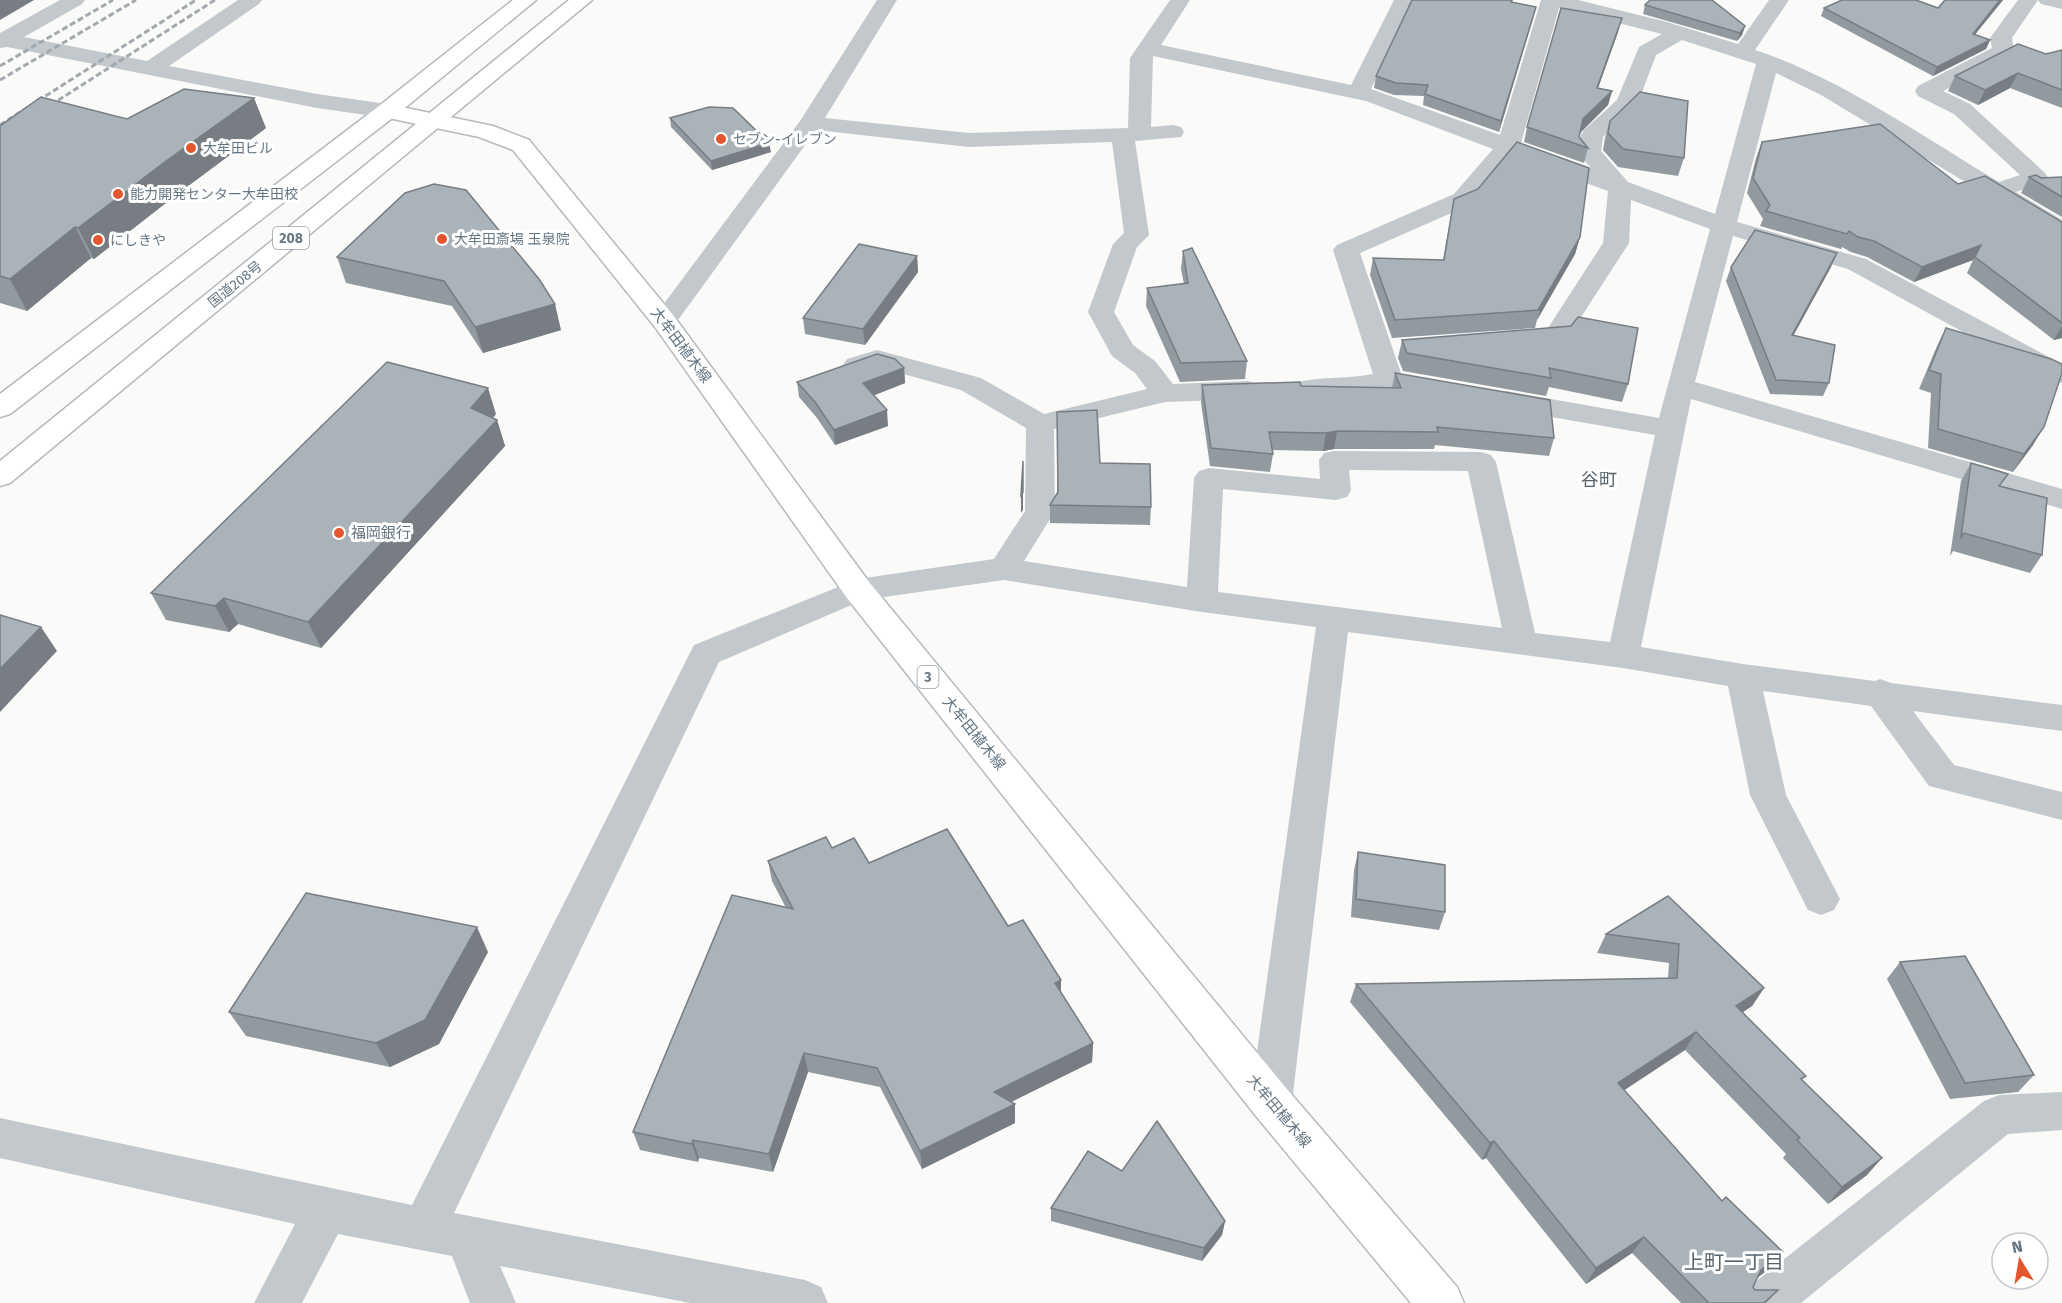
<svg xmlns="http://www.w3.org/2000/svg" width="2062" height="1303" viewBox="0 0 2062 1303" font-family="'Fira Sans','Noto Sans JP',sans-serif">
<rect width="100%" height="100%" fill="#fafaf8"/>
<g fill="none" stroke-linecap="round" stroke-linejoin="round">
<defs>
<polygon id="major" points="387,104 493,126 529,140 673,315 869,582 1286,1088 1457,1287 1464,1303 1411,1303 1256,1116 847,598 655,327 513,150 479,137 379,116 376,111 379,106"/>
<g id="highway">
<polygon points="513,0 536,0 395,116 10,414 0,417 0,394 379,106"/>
<polygon points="569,0 592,0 10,483 0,486 0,461"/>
</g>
</defs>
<use href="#major" stroke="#b5babe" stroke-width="3"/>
<use href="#highway" stroke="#b4b9bd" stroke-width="3"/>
<g fill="#c3c8cc" fill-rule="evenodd">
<polygon points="60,0 85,0 82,4 24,37 147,61 238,0 262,0 259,4 169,66 317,94 387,104 395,106 398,111 395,116 387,118 317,108 7,47 0,48 0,33"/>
<path d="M877,0h20l-72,118 144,15 159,-5 2,-70 40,-58h20l-29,45 190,40 43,-85h20l-43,89 129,46 41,-135h37l89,22 71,22 31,-44h20l-34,50c83,27 169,87 244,132l21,-7 -66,-61 -36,-18 -3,-5 3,-5 74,-38 -2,-10 28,-38h44v9l-21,-5 -3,-4 -26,38 2,13 -3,5 -68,35 27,13 74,68 4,5 -4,5 -28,10 46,28v17l-9,-2 -232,-140 -45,-22 -39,149 129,37 196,105v19l-10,-2 -204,-112 -115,-33 -38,146 367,107v20l-371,-110 -50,248 102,17 132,17 5,-2 11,4 171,22v26l-149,-20 41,54 108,27v28l-133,-34 -58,-80 -108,-15 23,104 54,104 -6,11 -13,5 -13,-5 -58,-115 -22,-109 -105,-18 -275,-36 -56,470 -6,14 -15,5 -15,-5 -6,-14 66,-475 -114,-15 -198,-32 -141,20 -144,62 -265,551 351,67 16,7 7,16h-138l-190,-37 16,37h-46l-18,-47 -114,-22 -36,69h-48l41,-79 -295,-66v-40l412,87 282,-560 164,-66 136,-20 31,-48 1,-83 -65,-38 -83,-23 -21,6 -10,-2 -4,-6 4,-6 30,-9 104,28 63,36 103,-25 -12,-16 -23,-17 -24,-44 25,-68 11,-11 -12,-91 -143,5 -153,-17 -143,197 -9,2 -9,-2 -4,-6 149,-200zM1559,8l103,26 -23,13 -22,53 -33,30 -3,5 -4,17 14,16 -70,-25zM1682,40l74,24 -41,150 -87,-32 -27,-31 2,-14 35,-34 18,-48zM1153,56l213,45 127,48 -39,45 -117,51 -4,5 40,124c-24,5 -50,2 -75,8l-4,6 4,6c33,8 69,-1 101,-9l4,-6 -43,-126 112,-49 40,-48 96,35 -5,52 -55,85 -36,4 -3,6 3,6 10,2 43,-4 64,-99 2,-43 79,29 -51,189 -153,-27 -10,3 -4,6 4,6 10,3 149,26 -45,207 -75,-9 -39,-171 -5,-7 -10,-3 -147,-1 -10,2 -5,7 1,19 -111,-11 -10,3 -5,7 -7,109 -163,-26 31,-50 -1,-82 111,-27 83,-3 10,-3 4,-6 -4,-6 -10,-3 -75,3 -18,-23 -22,-16 -19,-33 23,-65 12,-12 -14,-94 46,-4 3,-5 -3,-5 -8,-2 -22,2zM1349,470l119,1 34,157 -284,-36 5,-103 113,11 11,-3 4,-7z"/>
<polygon points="2062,1092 2062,1130 2008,1134 1801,1303 1742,1303 1749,1287 1984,1101 1999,1095"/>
</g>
<use href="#major" fill="#fff" fill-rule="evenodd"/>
<use href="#highway" fill="#fff" fill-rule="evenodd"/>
<g stroke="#a2aab0" stroke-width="3" stroke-dasharray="6 3" stroke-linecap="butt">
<polyline points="0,66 113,0"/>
<polyline points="0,80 136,0"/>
<polyline points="43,110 215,0"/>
<polyline points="0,125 196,0"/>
</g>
</g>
<g fill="#929a9f">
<polygon points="1412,0 1513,0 1512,3 1533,18 1499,132 1423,105 1424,96 1394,95 1374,88 1376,76"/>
<polygon points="2003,0 1975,34 1990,40 1986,49 1933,76 1821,16 1824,8 1938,8"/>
<polygon points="1645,5 1745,26 1742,35 1737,41 1643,14"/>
<polygon points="1618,32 1598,88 1612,91 1608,105 1580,133 1579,137 1588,148 1584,163 1524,142 1527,127"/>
<polygon points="2062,50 2062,108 2010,88 1978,105 1948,91 1955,76"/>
<polygon points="670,118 771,152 712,170 671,127"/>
<polygon points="127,119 266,128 180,192 94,259 91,258 27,311 0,303 0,126"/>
<polygon points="1610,121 1684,158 1678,176 1618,167 1603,150 1605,138"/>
<polygon points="1762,142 1958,184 2062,222 2062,338 2054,340 1967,273 1973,260 1914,282 1867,257 1851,252 1842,247 1841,249 1760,226 1763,219 1747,193 1756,158"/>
<polygon points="2029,177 2062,177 2062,217 2021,193"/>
<polygon points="405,193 561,330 483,353 452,306 346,283 337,257"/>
<polygon points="1454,199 1580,237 1575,254 1537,320 1535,328 1392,338 1370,275 1373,258 1443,260"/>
<polygon points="1183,251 1247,361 1245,379 1180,382 1146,306 1147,288 1184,284 1181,269"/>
<polygon points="917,256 918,272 865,345 805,334 803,318"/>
<polygon points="1731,267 1831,267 1793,336 1829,383 1823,396 1770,394 1726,281"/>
<polygon points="1638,328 1628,384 1622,402 1549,387 1546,396 1403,371 1398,358 1402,340"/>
<polygon points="1946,328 2033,445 2013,472 1928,448 1931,393 1919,389 1937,346"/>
<polygon points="904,368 905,383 874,395 888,426 835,445 817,418 799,397 797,382"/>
<polygon points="1395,373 1554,438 1549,456 1435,445 1434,449 1334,449 1323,451 1272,450 1273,454 1270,472 1210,466 1201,403 1202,385 1392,388"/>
<polygon points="1057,412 1100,463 1151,507 1150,525 1050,523 1050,505 1057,493"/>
<polygon points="496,414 493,418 497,420 505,446 321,648 238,624 229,632 166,620 151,593"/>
<polygon points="1971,463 2001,486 2042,555 2030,573 1953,551 1950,556 1961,481"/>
<polygon points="832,848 869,863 1008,926 1061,992 1093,1043 1092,1062 1011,1102 1015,1104 1015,1123 922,1169 880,1087 808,1072 773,1172 699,1158 698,1162 640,1150 633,1132 786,908 772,881 768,861"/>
<polygon points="1358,852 1445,912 1439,930 1351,917 1354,870"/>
<polygon points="1668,896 1764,988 1752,1006 1742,1013 1802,1080 1867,1175 1828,1204 1783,1158 1786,1154 1685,1050 1624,1090 1770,1268 1757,1278 1753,1287 1755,1290 1778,1290 1766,1303 1681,1303 1632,1253 1586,1284 1486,1158 1482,1160 1350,1002 1356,984 1668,978 1669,963 1597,953 1606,934"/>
<polygon points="488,952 439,1044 390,1067 246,1036 229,1012"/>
<polygon points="1900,962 2034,1075 2018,1092 1950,1099 1887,979"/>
<polygon points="1122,1171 1225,1221 1222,1235 1202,1261 1051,1221 1051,1208"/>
</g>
<g fill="#777d82">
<polygon points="0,0 34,0 0,20"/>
<polygon points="2000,0 2003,0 1969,42 1973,34"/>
<polygon points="1536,7 1533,18 1499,132 1501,121"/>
<polygon points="1622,18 1618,32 1593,102 1597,88"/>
<polygon points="1745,26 1742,35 1737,41 1740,33"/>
<polygon points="1990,40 1986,49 1933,76 1937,67"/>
<polygon points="2018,73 2010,88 1978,105 1985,90"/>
<polygon points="1612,91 1608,105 1579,134 1583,119"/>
<polygon points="254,98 266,128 180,192 94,259 78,228 166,161"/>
<polygon points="769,143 771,152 712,170 711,161"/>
<polygon points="75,227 91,258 27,311 10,279"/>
<polygon points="1580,237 1575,254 1537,320 1540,310 1537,311"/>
<polygon points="1981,245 1973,260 1914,282 1922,267"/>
<polygon points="1837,253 1831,267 1786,349 1792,335"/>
<polygon points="917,256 918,272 865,345 863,329"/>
<polygon points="555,304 561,330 483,353 475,327"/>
<polygon points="2062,326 2062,338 2054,340"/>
<polygon points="904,368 905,383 865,399 863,383"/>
<polygon points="488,388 496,414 479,434 471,408"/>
<polygon points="887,410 888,426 835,445 834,430"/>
<polygon points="497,420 505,446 321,648 308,622"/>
<polygon points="2044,427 2033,445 2013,472 2024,454"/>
<polygon points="1337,431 1334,449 1323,451 1326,433"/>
<polygon points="1023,492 1023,510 1021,513 1021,495"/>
<polygon points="224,598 238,624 229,632 215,606"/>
<polygon points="41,627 57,651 0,712 0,669"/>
<polygon points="477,927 488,952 439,1044 390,1067 376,1043"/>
<polygon points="1061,980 1061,999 1055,983"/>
<polygon points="1764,988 1752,1006 1724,1024 1736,1006"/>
<polygon points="1696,1032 1685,1050 1608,1101 1618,1083"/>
<polygon points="1093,1043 1092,1062 995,1110 994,1092"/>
<polygon points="804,1053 808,1072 773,1172 769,1154"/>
<polygon points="1015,1104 1015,1123 922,1169 920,1151"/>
<polygon points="693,1140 699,1158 698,1162 692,1144"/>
<polygon points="1494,1141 1486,1158 1482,1160 1490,1143"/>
<polygon points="1882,1158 1867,1175 1828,1204 1842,1187"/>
<polygon points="1225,1221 1222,1235 1202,1261 1204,1248"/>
<polygon points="1644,1237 1632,1253 1586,1284 1596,1268"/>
<polygon points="1783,1252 1770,1268 1748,1285 1761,1270"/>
</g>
<g fill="#aab3b9" stroke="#777d82" stroke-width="1.5">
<polygon points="1412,0 1511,0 1511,2 1536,7 1501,121 1425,94 1428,85 1396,83 1376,76"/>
<polygon points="1650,0 1712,0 1745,26 1740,33 1645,5"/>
<polygon points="1842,0 1916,0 1938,8 1945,0 2000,0 1973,34 1990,40 1937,67 1824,8"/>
<polygon points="1561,8 1622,18 1597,88 1612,91 1583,119 1579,137 1588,148 1527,127"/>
<polygon points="2018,44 2046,54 2062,50 2062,90 2018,73 1985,90 1955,76"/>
<polygon points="184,89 254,98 166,161 78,228 75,227 10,279 0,276 0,126 41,97 127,119"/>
<polygon points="1640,92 1688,101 1684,158 1623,149 1608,133 1610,121"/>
<polygon points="709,107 733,108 769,143 711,161 670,118"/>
<polygon points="1880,124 1958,184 1985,176 2062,222 2062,323 1975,257 1981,245 1922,267 1874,241 1858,237 1849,231 1847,234 1766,211 1770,205 1753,178 1762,142"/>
<polygon points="1517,142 1589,168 1580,237 1538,310 1540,310 1395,320 1373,258 1444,260 1454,199 1478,189"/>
<polygon points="2036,175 2041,178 2062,177 2062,197 2029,177"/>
<polygon points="434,184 466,190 539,279 555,304 475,327 444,281 337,257 405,193"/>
<polygon points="1755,230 1837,253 1792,335 1835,345 1829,383 1776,380 1731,267"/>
<polygon points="859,244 917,256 863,329 803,318"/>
<polygon points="1192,248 1247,361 1181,363 1147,288 1188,283 1183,251"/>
<polygon points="1578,317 1638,328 1628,384 1549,368 1551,378 1407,353 1402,340 1571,326"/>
<polygon points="1946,328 2051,359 2062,364 2062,373 2044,427 2024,454 1938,429 1941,374 1929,370"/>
<polygon points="877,354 895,359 904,368 863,383 887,410 834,430 815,402 797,382"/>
<polygon points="387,362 488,388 471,408 497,420 308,622 224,598 215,606 151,593"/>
<polygon points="1395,373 1550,400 1554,438 1437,427 1438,432 1337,431 1326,433 1269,432 1273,454 1211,448 1202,385 1300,382 1301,386 1401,388"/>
<polygon points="1097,410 1100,463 1150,464 1151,507 1050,505 1058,492 1057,412"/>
<polygon points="1023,461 1023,492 1021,495"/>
<polygon points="1971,463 2008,474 1999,486 2047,498 2042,555 1964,533 1961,537"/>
<polygon points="0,615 41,627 0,669"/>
<polygon points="947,829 1008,926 1023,920 1061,980 1055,983 1093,1043 994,1092 1015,1104 920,1151 877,1068 804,1053 769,1154 693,1140 692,1144 633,1132 732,895 793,909 768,861 826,837 832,848 854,838 869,863"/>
<polygon points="1358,852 1445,865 1445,912 1356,899"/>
<polygon points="306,893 477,927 425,1020 376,1043 229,1012"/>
<polygon points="1668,896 1764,988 1736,1006 1806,1076 1801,1079 1882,1158 1842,1187 1797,1140 1800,1138 1696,1032 1618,1083 1722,1201 1726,1197 1783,1252 1761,1270 1753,1287 1755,1290 1778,1290 1764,1303 1709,1303 1644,1237 1596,1268 1494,1141 1490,1143 1356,984 1677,978 1679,944 1606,934"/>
<polygon points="1965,956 2034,1075 1965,1083 1900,962"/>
<polygon points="1157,1121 1225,1221 1204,1248 1051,1208 1088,1151 1122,1171"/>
</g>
<g fill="#e4572e" stroke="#fff" stroke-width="2">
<circle cx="721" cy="139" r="6"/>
<circle cx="191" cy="148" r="6"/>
<circle cx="118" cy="194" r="6"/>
<circle cx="442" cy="239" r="6"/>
<circle cx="98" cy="240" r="6"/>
<circle cx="339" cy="533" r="6"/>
</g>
<g text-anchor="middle" stroke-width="6" stroke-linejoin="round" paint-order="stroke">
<g font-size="14" fill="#657683" stroke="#fff" text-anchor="start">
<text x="733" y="144">セブン-イレブン</text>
<text x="203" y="153">大牟田ビル</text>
<text x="130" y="199">能力開発センター大牟田校</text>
<text x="454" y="244">大牟田斎場 玉泉院</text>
<text x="110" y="245">にしきや</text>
</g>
<g fill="#fff" stroke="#939fa8" stroke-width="1.5">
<rect x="273" y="227" width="36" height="22" rx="4.5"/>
<rect x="917.5" y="666" width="21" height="22" rx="4.5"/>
</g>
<g font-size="14" font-weight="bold" fill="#657683">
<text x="291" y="243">208</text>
<text x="928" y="682">3</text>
</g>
<g font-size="14" fill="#657683" stroke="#fff">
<text transform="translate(235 284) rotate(-39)" y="5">国道208号</text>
</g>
<g font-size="15" fill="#657683" stroke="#fff">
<text transform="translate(681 345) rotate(53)" y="5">大牟田植木線</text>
<text transform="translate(974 733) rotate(51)" y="5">大牟田植木線</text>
<text transform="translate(1279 1111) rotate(50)" y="5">大牟田植木線</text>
</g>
<g font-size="15" fill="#657683" stroke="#fff" text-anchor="start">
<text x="351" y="538">福岡銀行</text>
</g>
<g font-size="18" fill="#57646e" stroke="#fff">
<text x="1599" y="486">谷町</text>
</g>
<g font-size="20" fill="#57646e" stroke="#fff">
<text x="1734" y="1269">上町一丁目</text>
</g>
</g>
<g transform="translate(2020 1261) rotate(349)"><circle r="28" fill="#ffffff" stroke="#c1c8cd" stroke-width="1.5"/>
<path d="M0-4.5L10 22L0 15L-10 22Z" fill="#e4572e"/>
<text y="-9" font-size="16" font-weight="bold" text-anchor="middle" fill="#657683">N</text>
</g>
</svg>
